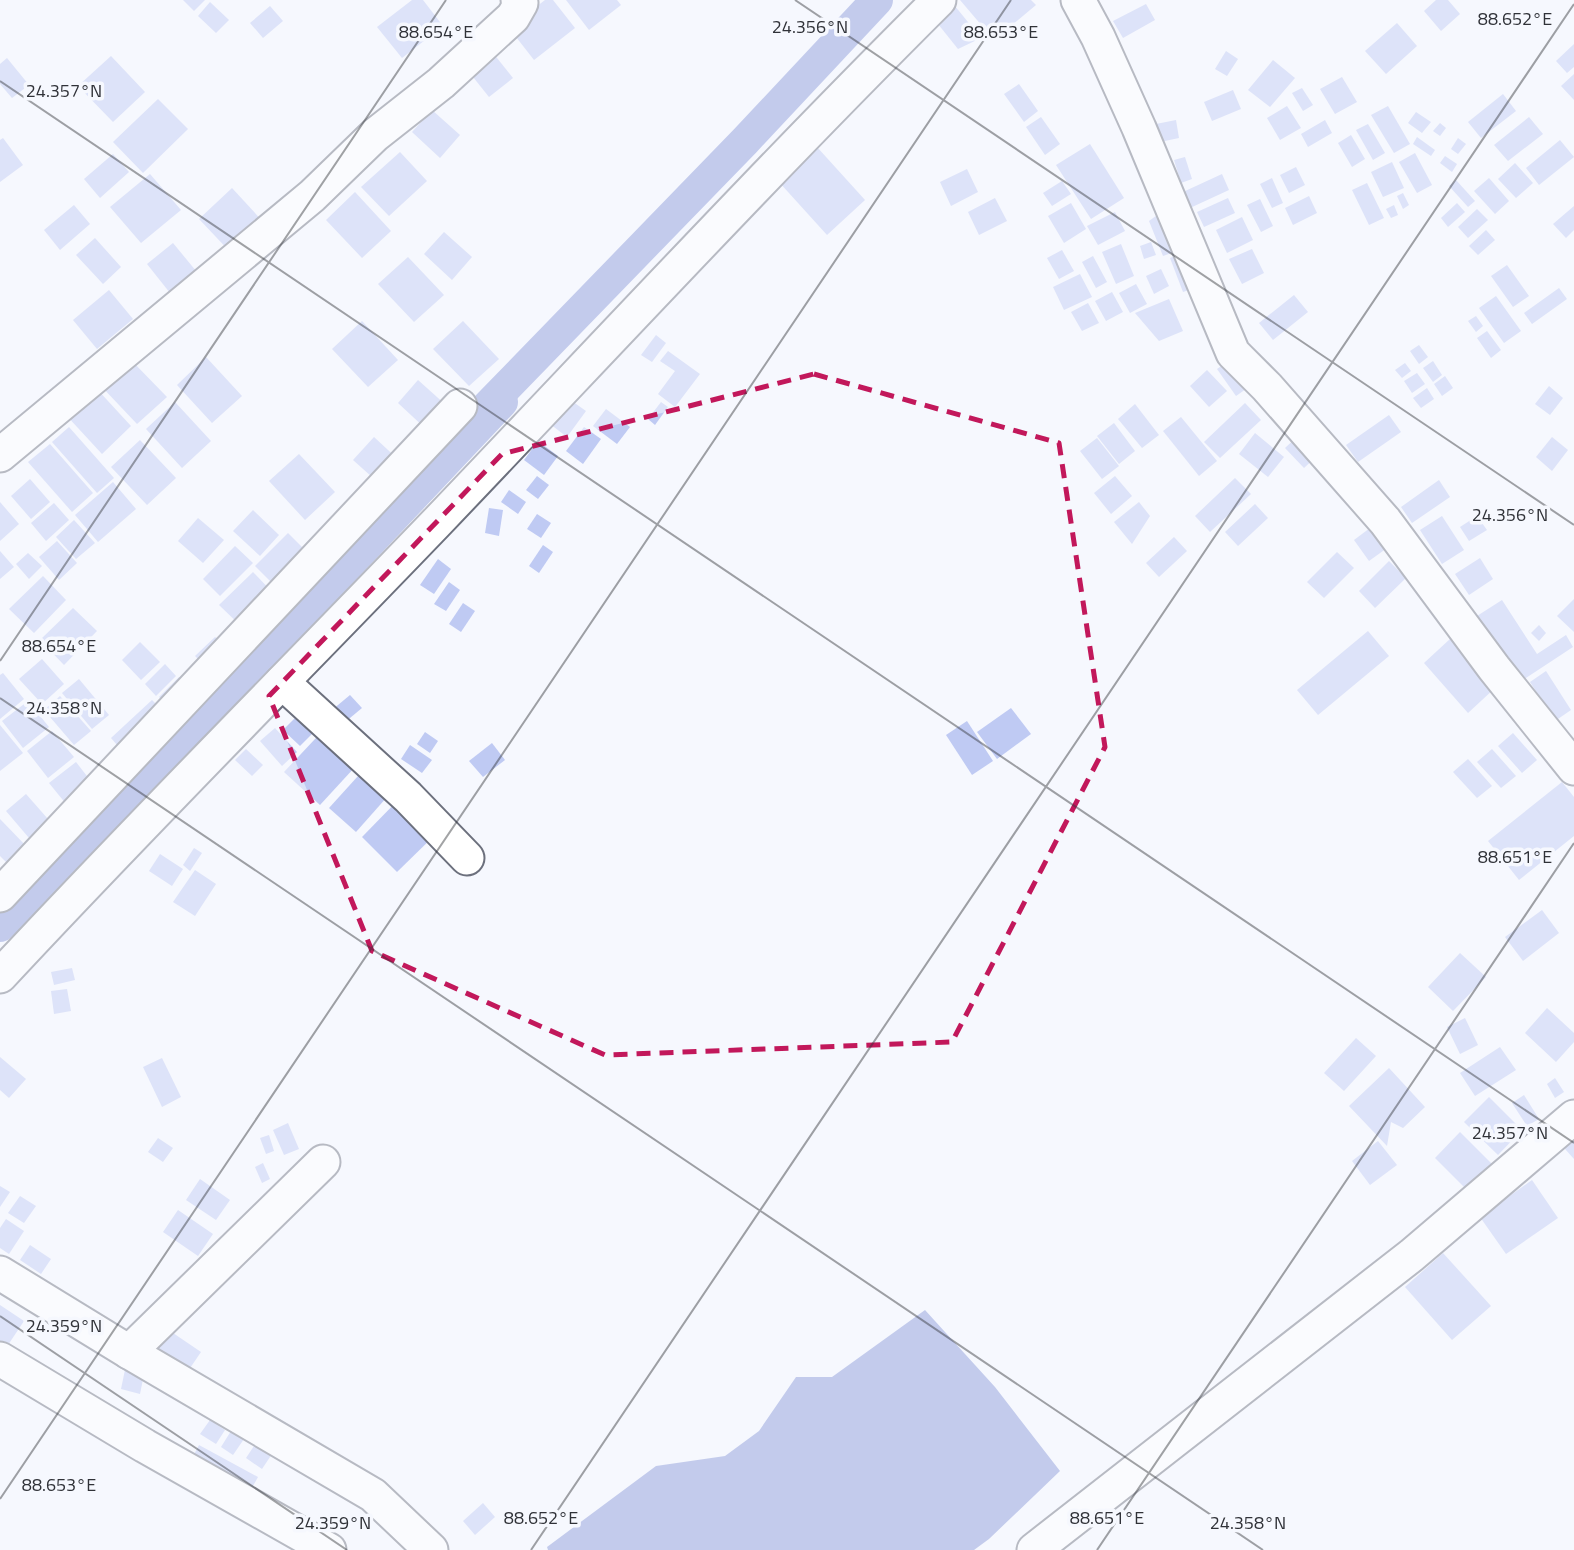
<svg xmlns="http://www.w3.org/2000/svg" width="1574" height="1550" viewBox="0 0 1574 1550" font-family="'Titillium Web',sans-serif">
<rect width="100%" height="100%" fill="#f6f8fe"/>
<polygon fill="#8696d7" points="925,1310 995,1387 1060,1471 989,1539 974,1550 548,1550 547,1547 656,1466 725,1456 759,1431 796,1377 832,1377"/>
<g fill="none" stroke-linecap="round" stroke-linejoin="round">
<g stroke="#8696d7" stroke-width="32">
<polyline points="481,413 745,141 877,0"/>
<polyline points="0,926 83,846 502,402"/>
</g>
</g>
<g fill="#bfcaf3">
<polygon points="183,0 205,0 194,11"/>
<polygon points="412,0 423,0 443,26 402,58 377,27"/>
<polygon points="545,0 553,0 575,28 534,60 509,28"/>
<polygon points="566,0 617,0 621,5 589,30"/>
<polygon points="950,0 981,38 958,49 930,14"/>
<polygon points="960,0 1031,0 1036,5 994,40"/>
<polygon points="1436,0 1448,0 1460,14 1441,31 1424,11"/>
<polygon points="210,2 229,20 216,33 198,16"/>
<polygon points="1146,4 1155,20 1123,38 1113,21"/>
<polygon points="270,6 283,21 263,38 250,23"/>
<polygon points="1397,23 1417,46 1386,74 1365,51"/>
<polygon points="1574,44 1574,67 1567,73 1556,61"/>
<polygon points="489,48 513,78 489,97 465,67"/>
<polygon points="1226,51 1238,59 1227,76 1215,69"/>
<polygon points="111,56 145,92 113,122 78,86"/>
<polygon points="7,58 29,85 12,98 0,84 0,64"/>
<polygon points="1273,60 1295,78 1270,107 1248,90"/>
<polygon points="1574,74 1574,100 1561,86"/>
<polygon points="1342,77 1357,102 1335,114 1320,89"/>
<polygon points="1019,84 1038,111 1024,122 1004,94"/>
<polygon points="1302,88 1313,105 1303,111 1292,93"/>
<polygon points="1233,90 1241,109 1212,121 1204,102"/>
<polygon points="1503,94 1516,111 1481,138 1468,122"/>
<polygon points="158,99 188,129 143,173 113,142"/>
<polygon points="1287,106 1301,128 1280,140 1267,118"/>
<polygon points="1388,106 1410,144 1394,153 1371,115"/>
<polygon points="432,110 460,135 440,158 412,132"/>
<polygon points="1416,112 1431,122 1422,133 1408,123"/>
<polygon points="1041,117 1060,144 1045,155 1026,127"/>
<polygon points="1529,117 1543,134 1508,161 1494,145"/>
<polygon points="1176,120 1179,138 1160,142 1156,124"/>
<polygon points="1325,120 1332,133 1308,147 1301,134"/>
<polygon points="1440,123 1446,128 1440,136 1433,131"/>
<polygon points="1368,124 1385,153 1373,160 1356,130"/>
<polygon points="1351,135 1365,159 1352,167 1338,143"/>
<polygon points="1417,137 1435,150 1431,156 1413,144"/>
<polygon points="3,138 23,165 0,182 0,140"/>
<polygon points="1458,138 1466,144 1458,154 1451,149"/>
<polygon points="1560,140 1574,157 1539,185 1526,168"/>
<polygon points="1090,144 1124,198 1091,219 1056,165"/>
<polygon points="817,147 865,200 827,235 779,182"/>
<polygon points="400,152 427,181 389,216 361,187"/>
<polygon points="1415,153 1432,185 1417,193 1399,162"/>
<polygon points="113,154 129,172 100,198 84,179"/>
<polygon points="1445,156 1457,164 1452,172 1440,163"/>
<polygon points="1185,157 1192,179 1181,183 1174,160"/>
<polygon points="1392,162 1404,188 1383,197 1371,172"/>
<polygon points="1515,163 1533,183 1516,198 1498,179"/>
<polygon points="1296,167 1305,185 1289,193 1280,175"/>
<polygon points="967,169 978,192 951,206 940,182"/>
<polygon points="150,174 181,210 141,243 110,207"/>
<polygon points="1222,174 1229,190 1190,208 1183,192"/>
<polygon points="1272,178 1283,203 1272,208 1260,184"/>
<polygon points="1489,178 1509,201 1495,214 1474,191"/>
<polygon points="1456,180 1475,201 1468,207 1449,186"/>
<polygon points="1062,181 1071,194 1052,206 1043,193"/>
<polygon points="1367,183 1384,218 1369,225 1352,190"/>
<polygon points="232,188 266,225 233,255 199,219"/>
<polygon points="355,192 391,231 362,258 326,220"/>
<polygon points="1403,193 1409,205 1403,209 1397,196"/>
<polygon points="1309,196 1317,213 1293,225 1285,208"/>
<polygon points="995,198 1007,221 979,235 968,212"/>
<polygon points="1228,198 1235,213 1204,227 1197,212"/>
<polygon points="1260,199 1273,226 1261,232 1247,205"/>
<polygon points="1071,203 1086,229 1064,243 1048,216"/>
<polygon points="1457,203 1465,212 1448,227 1441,218"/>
<polygon points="74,205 90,224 60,250 44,230"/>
<polygon points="1394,205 1398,215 1391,218 1386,209"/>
<polygon points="1574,206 1574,230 1566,238 1553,224"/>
<polygon points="1167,208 1183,249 1163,256 1149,221"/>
<polygon points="1477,209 1488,220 1468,238 1458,227"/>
<polygon points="1115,212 1125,231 1098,245 1087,226"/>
<polygon points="1242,217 1253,240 1227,253 1216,230"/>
<polygon points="1486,230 1495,240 1478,255 1469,246"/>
<polygon points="444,232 472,257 452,280 424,254"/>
<polygon points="95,238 121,267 103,284 76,255"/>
<polygon points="1151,242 1156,255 1144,259 1140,246"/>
<polygon points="173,243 201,277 174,298 147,264"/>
<polygon points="1121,244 1134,276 1116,284 1102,252"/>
<polygon points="1252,249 1264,273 1242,284 1229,259"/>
<polygon points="1062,250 1074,271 1059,279 1047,258"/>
<polygon points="1184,252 1198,287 1183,292 1170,258"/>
<polygon points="1093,256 1107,282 1096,288 1082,262"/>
<polygon points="408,257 444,295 414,322 378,284"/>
<polygon points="1507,265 1529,296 1513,307 1491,276"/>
<polygon points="1161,269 1169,286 1154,294 1146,276"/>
<polygon points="1080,274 1092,297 1064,310 1053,287"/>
<polygon points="1136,284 1147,304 1130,313 1119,293"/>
<polygon points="1559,288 1567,299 1532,324 1524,313"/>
<polygon points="109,290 133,319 97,349 73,320"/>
<polygon points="1112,292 1123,312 1106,321 1095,301"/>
<polygon points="1294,295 1308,312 1273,340 1259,323"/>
<polygon points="1496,296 1521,331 1504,343 1479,308"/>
<polygon points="1169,299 1183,331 1159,341 1135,313"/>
<polygon points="1088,303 1099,323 1082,331 1071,312"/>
<polygon points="1476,316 1483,326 1476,332 1468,321"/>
<polygon points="362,321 398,360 368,387 332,349"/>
<polygon points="463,321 499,359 469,386 433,349"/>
<polygon points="1487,331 1501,350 1491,358 1477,338"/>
<polygon points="656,335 666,343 652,362 641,355"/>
<polygon points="1419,345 1428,357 1419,364 1410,351"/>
<polygon points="668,351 700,374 675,407 658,394 675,371 660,361"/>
<polygon points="206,357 242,396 212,423 177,385"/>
<polygon points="130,359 167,397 137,424 101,386"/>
<polygon points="1433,361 1442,375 1433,382 1423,368"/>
<polygon points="1227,362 1246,389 1236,396 1217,369"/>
<polygon points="1405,363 1411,371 1402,378 1395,370"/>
<polygon points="1207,370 1227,391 1209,407 1190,386"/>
<polygon points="1417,373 1425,384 1412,393 1404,381"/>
<polygon points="1445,376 1453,388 1442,396 1434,384"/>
<polygon points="418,380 447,406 426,429 398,403"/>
<polygon points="1549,386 1563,398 1550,415 1535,404"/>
<polygon points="96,388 131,426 102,454 66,415"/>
<polygon points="1427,388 1434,399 1421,408 1413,398"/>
<polygon points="569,399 586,411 567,437 550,424"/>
<polygon points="175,402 211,441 182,468 146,429"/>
<polygon points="661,402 668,407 655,425 648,419"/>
<polygon points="1245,403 1261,420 1220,458 1204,442"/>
<polygon points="1135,404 1159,435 1142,448 1118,419"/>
<polygon points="606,409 630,427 617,444 593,426"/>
<polygon points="1389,415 1401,432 1358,462 1346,445"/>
<polygon points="1181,417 1217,461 1199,476 1163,431"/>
<polygon points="1114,423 1135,451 1119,464 1097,436"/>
<polygon points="69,427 114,478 97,493 52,442"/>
<polygon points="584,427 601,439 583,464 566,451"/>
<polygon points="1255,433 1284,457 1268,477 1239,454"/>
<polygon points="1300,434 1319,454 1304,468 1285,448"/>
<polygon points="374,437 402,463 381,485 353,460"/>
<polygon points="1552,437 1568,450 1552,471 1536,457"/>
<polygon points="1097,438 1119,466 1102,479 1080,451"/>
<polygon points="140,440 176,478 147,505 111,467"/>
<polygon points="538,441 558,456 544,475 524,460"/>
<polygon points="50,444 93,493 72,512 28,462"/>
<polygon points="299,454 335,492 305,520 269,481"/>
<polygon points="537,476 549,485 538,499 526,490"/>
<polygon points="1115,476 1132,496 1111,514 1094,493"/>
<polygon points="1235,478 1251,494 1210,532 1195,516"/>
<polygon points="30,479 50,502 31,519 11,496"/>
<polygon points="1439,480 1450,497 1412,523 1401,507"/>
<polygon points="113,482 136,509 98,542 75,515"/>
<polygon points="509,490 526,502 518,514 501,502"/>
<polygon points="0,502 19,524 0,541"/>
<polygon points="1139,502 1150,516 1132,544 1114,522"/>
<polygon points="54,503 69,520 46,541 31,523"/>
<polygon points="1255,504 1268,518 1238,546 1225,532"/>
<polygon points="489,508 503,510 499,536 485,533"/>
<polygon points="253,510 279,535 260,556 233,531"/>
<polygon points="537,514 551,523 541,538 527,529"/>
<polygon points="1442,516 1464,550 1442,564 1420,530"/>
<polygon points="1477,516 1487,530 1469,541 1460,527"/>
<polygon points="198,518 224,540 203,563 178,541"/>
<polygon points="74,520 95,543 76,559 56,537"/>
<polygon points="1378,522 1394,543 1369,561 1354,540"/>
<polygon points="288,533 312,557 279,590 255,566"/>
<polygon points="1174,537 1187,551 1159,577 1146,563"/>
<polygon points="57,541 77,563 59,580 39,557"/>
<polygon points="543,545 553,552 539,573 529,566"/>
<polygon points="235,546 253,563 220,596 203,579"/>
<polygon points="0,551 14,567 0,579"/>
<polygon points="1337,552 1354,568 1324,598 1307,582"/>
<polygon points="28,553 42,566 29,579 16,564"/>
<polygon points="1480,558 1493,579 1469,595 1455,574"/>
<polygon points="438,559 451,569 434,594 420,585"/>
<polygon points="1389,561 1406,578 1375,608 1359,591"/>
<polygon points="253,572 276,596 244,629 219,605"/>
<polygon points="43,576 66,600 34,633 9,609"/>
<polygon points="449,582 460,590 446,611 434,604"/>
<polygon points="1574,599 1574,632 1557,616"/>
<polygon points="1502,600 1537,654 1566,635 1573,647 1520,682 1477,616"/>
<polygon points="463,603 475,611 461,632 449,624"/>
<polygon points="73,608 97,631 64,665 40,640"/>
<polygon points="1539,625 1546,633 1539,641 1531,633"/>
<polygon points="1368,631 1389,656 1318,715 1297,690"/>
<polygon points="215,637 219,640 207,668 195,656"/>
<polygon points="1450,639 1495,688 1468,713 1424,663"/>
<polygon points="140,642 160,662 141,680 122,660"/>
<polygon points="42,659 64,684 42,704 19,679"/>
<polygon points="165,664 176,676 156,696 145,684"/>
<polygon points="1546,671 1571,710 1555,721 1530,682"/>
<polygon points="3,673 24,699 0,719 0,675"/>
<polygon points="179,677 191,689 171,709 159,697"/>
<polygon points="79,679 109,715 92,729 62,693"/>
<polygon points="350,695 362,708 344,723 332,710"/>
<polygon points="60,696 91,731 74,745 44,710"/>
<polygon points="152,700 166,714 124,753 111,738"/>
<polygon points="28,701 49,727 23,748 2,721"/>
<polygon points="1011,708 1031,734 997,759 977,732"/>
<polygon points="297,716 313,733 300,746 283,730"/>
<polygon points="967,721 993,761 972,775 946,735"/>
<polygon points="331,722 366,755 320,805 284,772"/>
<polygon points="0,725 23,753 0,771"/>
<polygon points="275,728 297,752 282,766 260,741"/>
<polygon points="52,731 74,757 48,778 27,751"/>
<polygon points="425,732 438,741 430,753 417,744"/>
<polygon points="1513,733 1537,760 1522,773 1498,746"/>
<polygon points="492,743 505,760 483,777 469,761"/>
<polygon points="410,745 432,760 422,773 401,759"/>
<polygon points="246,749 263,765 252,776 235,760"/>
<polygon points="1492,749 1516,776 1501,788 1477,762"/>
<polygon points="1468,759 1492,786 1477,798 1453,772"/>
<polygon points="76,762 97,789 71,810 49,783"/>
<polygon points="368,765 395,788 356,832 329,808"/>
<polygon points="1562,782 1574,797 1574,836 1519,880 1488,841"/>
<polygon points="26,794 55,827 35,845 6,811"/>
<polygon points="404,794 440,830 397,872 362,837"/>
<polygon points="0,819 29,849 11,867 0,856"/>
<polygon points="194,848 202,853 190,871 183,865"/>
<polygon points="160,854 183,869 172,886 149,871"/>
<polygon points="195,870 216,884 195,916 173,902"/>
<polygon points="1542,910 1559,933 1523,961 1505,937"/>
<polygon points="1460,953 1486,977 1453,1011 1428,987"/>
<polygon points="72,968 75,980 54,985 51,972"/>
<polygon points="67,989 71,1011 54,1014 51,991"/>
<polygon points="1547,1008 1574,1033 1574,1042 1556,1062 1525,1033"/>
<polygon points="1465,1018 1478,1045 1460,1054 1447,1027"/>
<polygon points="1356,1038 1376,1056 1344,1091 1324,1073"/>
<polygon points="1500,1047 1516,1070 1475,1096 1460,1073"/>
<polygon points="0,1057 26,1079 9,1098 0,1090"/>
<polygon points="162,1058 181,1097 162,1107 143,1067"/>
<polygon points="1389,1068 1425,1107 1403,1128 1391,1122 1387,1146 1349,1106"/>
<polygon points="1555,1078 1564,1092 1555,1098 1547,1084"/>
<polygon points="1524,1095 1539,1119 1527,1126 1512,1103"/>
<polygon points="1489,1097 1522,1130 1498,1155 1464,1122"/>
<polygon points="288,1123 299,1149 284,1155 273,1130"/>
<polygon points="1574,1125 1574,1159 1557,1140"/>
<polygon points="1460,1132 1493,1165 1468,1191 1435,1158"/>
<polygon points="269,1135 274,1151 266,1154 260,1138"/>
<polygon points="158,1138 173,1148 163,1162 148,1152"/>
<polygon points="1378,1141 1397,1165 1370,1185 1352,1161"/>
<polygon points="263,1163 270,1179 262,1183 255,1167"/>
<polygon points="200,1179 230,1200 216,1220 186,1200"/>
<polygon points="1532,1180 1558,1218 1506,1254 1480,1217"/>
<polygon points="0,1186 10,1192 0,1207"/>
<polygon points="20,1196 36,1206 24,1223 8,1213"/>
<polygon points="178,1210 213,1234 198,1256 163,1232"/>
<polygon points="6,1219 24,1231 9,1254 0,1248 0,1228"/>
<polygon points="30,1245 51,1259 41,1274 20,1260"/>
<polygon points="1443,1253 1491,1306 1452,1340 1405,1287"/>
<polygon points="0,1305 24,1321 0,1357"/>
<polygon points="148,1316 201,1352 186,1374 133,1338"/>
<polygon points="126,1365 145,1369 140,1394 121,1389"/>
<polygon points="210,1420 225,1430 216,1444 200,1434"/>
<polygon points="231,1431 244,1439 233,1455 221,1447"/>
<polygon points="256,1443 272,1454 262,1469 246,1458"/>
<polygon points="199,1445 258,1477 248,1495 189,1464"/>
<polygon points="483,1503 495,1517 475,1535 463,1521"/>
</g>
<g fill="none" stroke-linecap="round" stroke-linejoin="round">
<defs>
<g id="street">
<polyline points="1078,0 1098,37 1139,128 1233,353 1267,387 1385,521 1494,668 1574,768"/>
<polyline points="0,455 312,196 375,135 441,83 513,17 521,3 518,0"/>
<polyline points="282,682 408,797 467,858"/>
<polyline points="0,895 460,406"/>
<path d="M0,976c144,-155 293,-304 439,-456 166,-174 330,-351 500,-520"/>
<polyline points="0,1273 129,1352 373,1495 431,1550"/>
<polyline points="129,1352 323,1162"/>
<polyline points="0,1359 145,1446 329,1550"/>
<polyline points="1034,1550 1412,1255 1574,1117"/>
</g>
</defs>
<use href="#street" stroke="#6c707d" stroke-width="37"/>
<use href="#street" stroke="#fff" stroke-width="33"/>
</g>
<path d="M0 0H1574V1550H0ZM814,374l245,69 46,304 -153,295 -347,13 -233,-104 -103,-255 233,-242z" fill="#f6f8fe" fill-opacity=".55" fill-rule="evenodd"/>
<path fill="none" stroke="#c2185b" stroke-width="5" stroke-dasharray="14 9" stroke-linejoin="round" d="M814,374l245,69 46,304 -153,295 -347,13 -233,-104 -103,-255 233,-242z"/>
<path fill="none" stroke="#303238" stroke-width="2" stroke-opacity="0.45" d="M795,0l779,525M0,81l1574,1062M0,661l446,-661M0,698l1263,852M0,1316l347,234M0,1499l1011,-1499M531,1550l1043,-1546M1097,1550l477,-707"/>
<g font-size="18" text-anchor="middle" fill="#303238" stroke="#f6f8fe" stroke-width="7" stroke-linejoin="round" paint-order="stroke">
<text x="1515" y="25">88.652°E</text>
<text x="810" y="33">24.356°N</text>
<text x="436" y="38">88.654°E</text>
<text x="1001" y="38">88.653°E</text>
<text x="64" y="97">24.357°N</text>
<text x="1510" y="521">24.356°N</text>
<text x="59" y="652">88.654°E</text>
<text x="64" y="714">24.358°N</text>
<text x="1515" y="863">88.651°E</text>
<text x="1510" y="1139">24.357°N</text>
<text x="64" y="1332">24.359°N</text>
<text x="59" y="1491">88.653°E</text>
<text x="541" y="1524">88.652°E</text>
<text x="1107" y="1524">88.651°E</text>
<text x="333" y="1529">24.359°N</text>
<text x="1248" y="1529">24.358°N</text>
</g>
</svg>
